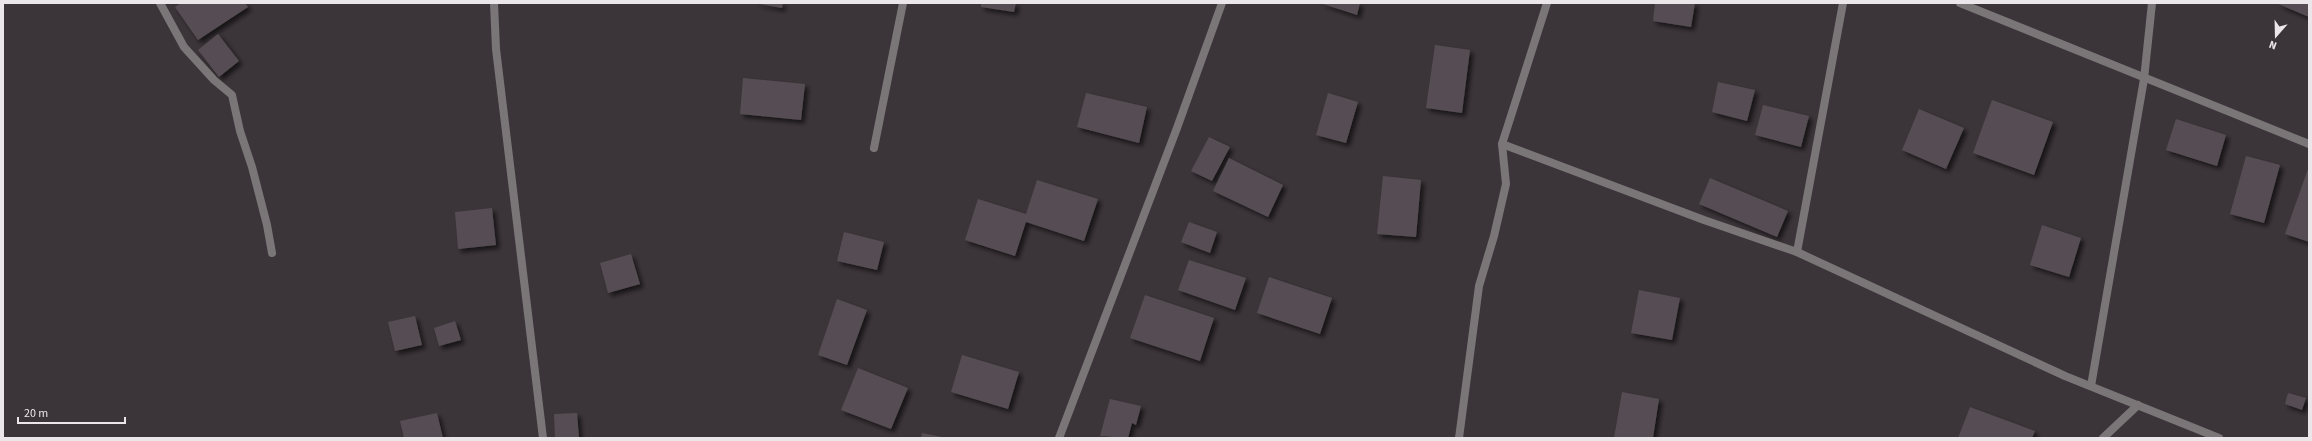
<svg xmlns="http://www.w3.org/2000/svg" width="2312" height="441" viewBox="0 0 2312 441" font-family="'Source Sans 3',sans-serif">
<defs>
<filter id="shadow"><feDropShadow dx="3.5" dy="3.5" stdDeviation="2" flood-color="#0009"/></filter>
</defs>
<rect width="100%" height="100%" fill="#3b3439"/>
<g fill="#554d52" filter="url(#shadow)">
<polygon points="181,3 245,3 248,7 198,40 175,7"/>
<polygon points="754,3 783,3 782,8"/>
<polygon points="981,3 1016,3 1014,12 981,7"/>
<polygon points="1320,3 1360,3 1357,15"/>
<polygon points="1655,3 1695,3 1691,27 1653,21"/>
<polygon points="2276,3 2309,3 2309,17"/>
<polygon points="218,34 239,61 219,77 198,50"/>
<polygon points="1435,45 1470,50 1462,113 1426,108"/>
<polygon points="743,78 805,84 801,120 740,114"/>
<polygon points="1718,82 1755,90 1747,121 1712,112"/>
<polygon points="1086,93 1147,107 1139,143 1077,127"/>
<polygon points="1328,93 1358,102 1346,143 1316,135"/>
<polygon points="1992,100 2053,122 2034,175 1973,153"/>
<polygon points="1763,105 1809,116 1801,147 1755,135"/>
<polygon points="1919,109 1964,128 1946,169 1902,150"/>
<polygon points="2176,119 2226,135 2217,166 2166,150"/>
<polygon points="1209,137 1230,147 1212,181 1191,171"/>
<polygon points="2246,156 2280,165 2264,223 2230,214"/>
<polygon points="1229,158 1283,185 1268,217 1213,191"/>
<polygon points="2309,166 2309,242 2285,234"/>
<polygon points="1383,176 1421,180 1416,237 1377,234"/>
<polygon points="1710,178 1788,211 1777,237 1699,204"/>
<polygon points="1037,180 1098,199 1084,241 1026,222 1015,256 965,240 978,199 1026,214"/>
<polygon points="492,208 496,245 458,249 455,212"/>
<polygon points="1189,222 1217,232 1210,253 1181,242"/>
<polygon points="2042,225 2081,238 2069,277 2030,265"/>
<polygon points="844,232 884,242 877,270 837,261"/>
<polygon points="631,254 640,284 608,293 600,263"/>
<polygon points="1189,260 1246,278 1235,310 1178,290"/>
<polygon points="1269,277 1332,298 1320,334 1257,313"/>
<polygon points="1639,290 1680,298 1672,340 1631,333"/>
<polygon points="1145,295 1214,318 1200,361 1130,338"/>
<polygon points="837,299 867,310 847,365 818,355"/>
<polygon points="415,316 422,345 395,351 388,322"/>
<polygon points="455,321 461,340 439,346 434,328"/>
<polygon points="962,355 1019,372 1008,409 951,392"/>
<polygon points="858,368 908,388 891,429 841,410"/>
<polygon points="1622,392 1659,399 1653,438 1614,438"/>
<polygon points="2288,393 2306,398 2302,410 2285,404"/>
<polygon points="1110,399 1141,406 1136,425 1132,423 1128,438 1100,436"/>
<polygon points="1970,407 2035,431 2032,438 1958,438"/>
<polygon points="437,413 443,438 404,438 400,421"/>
<polygon points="577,413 579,438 555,438 554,414"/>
<polygon points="922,433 942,437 942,438 921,438"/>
</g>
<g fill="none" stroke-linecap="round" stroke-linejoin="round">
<g stroke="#7a7678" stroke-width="8">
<polyline points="160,3 184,47 214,80 232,95 240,131 252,167 267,225 272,253"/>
<polyline points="494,3 496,49 543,438"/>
<polyline points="1960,3 2309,144"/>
<polyline points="1502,144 1704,220 1797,252 2065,376 2219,438"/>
<polyline points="874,148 903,3"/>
<polyline points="1797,252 1843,3"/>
<polyline points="2091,386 2144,79 2152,3"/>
<polyline points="1059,438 1177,128 1222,3"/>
<polyline points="1459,438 1479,286 1494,236 1506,184 1502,144 1547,3"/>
<polyline points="2103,438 2138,405"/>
</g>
</g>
<rect width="2312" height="441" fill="none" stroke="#ebe6e9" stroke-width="8"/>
<g transform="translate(2276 36) rotate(200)" stroke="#3b3439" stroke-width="3" paint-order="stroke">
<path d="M0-3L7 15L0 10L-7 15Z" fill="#ebe6e9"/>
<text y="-6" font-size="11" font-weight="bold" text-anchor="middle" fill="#ebe6e9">N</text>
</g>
<path d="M18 417v6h107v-6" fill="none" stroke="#ebe6e9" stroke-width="2"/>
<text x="24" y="417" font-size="12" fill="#ebe6e9" stroke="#3b3439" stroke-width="3" paint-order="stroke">20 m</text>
</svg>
